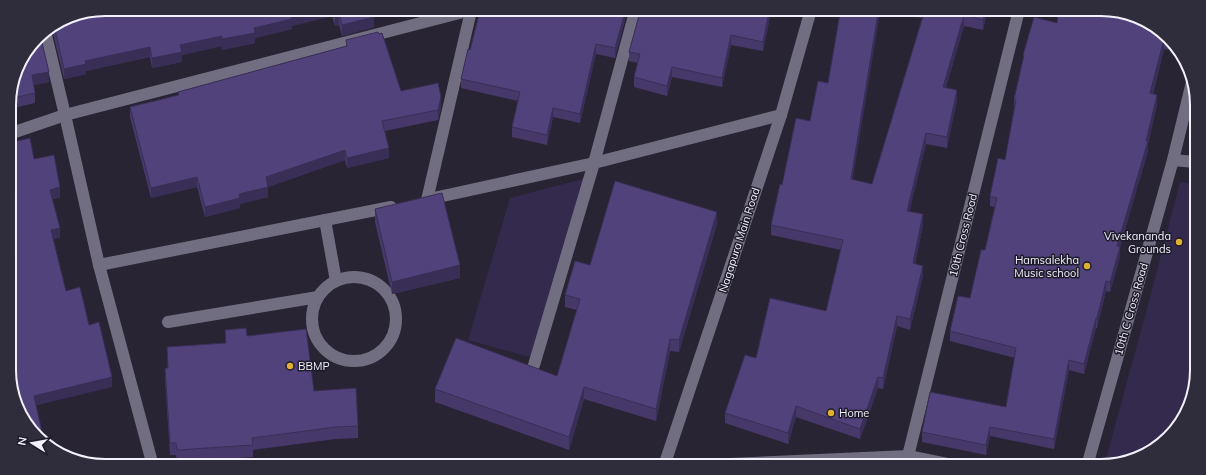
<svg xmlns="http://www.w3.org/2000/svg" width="1206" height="475" viewBox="0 0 1206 475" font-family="Mulish,sans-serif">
<rect width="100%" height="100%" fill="#282434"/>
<g fill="#332a4d">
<polygon points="594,176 540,360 468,340 510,198"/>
<polygon points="1180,182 1195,184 1192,401 1159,446 1107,466 1104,466 1149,301"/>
</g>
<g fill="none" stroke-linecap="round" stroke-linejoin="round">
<g stroke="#726e81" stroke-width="12">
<polyline points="45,31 65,115 99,265 153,466"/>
<polyline points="9,134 65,115 467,11"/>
<polyline points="1173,160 1195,162"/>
<polyline points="429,199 594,163 781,115"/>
<polyline points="427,200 471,11"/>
<polyline points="325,220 336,281"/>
<polyline points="99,265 391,207"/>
<circle cx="354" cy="319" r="42"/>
<polyline points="168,322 318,297"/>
<polyline points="534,365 594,163 635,12"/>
<polyline points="908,456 1018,14"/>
<polyline points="664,466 781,115 810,13"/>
<polyline points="683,466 908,456 957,466"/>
<polyline points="1087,466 1173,160 1192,82"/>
</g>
</g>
<g fill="#46396a">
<polygon points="105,9 371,10 374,27 342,36 339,25 335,26 332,16 292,26 292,29 255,38 255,43 222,50 222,46 182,55 182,62 152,68 150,57 86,71 86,74 64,79 52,29 50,27 68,16"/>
<polygon points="480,11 627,12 615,58 596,54 580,123 553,117 547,145 512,137 512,127 518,101 461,88 461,79 470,50"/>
<polygon points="640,12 771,12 763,51 731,45 722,87 672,77 667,96 634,87 634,77 638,63 629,61 629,52"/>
<polygon points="898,13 987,13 983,30 964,26 946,87 957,100 947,148 926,144 909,212 923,225 915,264 923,276 910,330 897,326 883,389 878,388 860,439 796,417 788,444 725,423 725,413 756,358 826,311 841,250 771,235 771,225 782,185 810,121 828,83 853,180 872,184 922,18"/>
<polygon points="1132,14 1176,46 1175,51 1164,49 1153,94 1157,105 1148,144 1148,151 1120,247 1120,257 1110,292 1106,291 1097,328 1096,328 1084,374 1069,370 1054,449 990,436 986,455 922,442 922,432 1006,407 1015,358 950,341 950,331 970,298 985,250 995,207 990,206 990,196 1005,160 1014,108 1014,99 1023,60 1023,55 1057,23"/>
<polygon points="346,40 401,91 441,107 438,120 385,131 389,158 347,168 345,160 268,187 268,197 240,204 240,208 205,217 197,187 151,198 130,117 130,107 178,95 178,92 346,46"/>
<polygon points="19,62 49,82 34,85 35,93 35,103 9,109 9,98"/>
<polygon points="375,209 460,278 392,294 375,222"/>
<polygon points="717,224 679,352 670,351 656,421 584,399 569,450 435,402 435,389 557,376 577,310 565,307 565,295 590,265"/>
<polygon points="225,330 247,336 358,426 358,438 336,439 253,450 253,457 177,462 176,455 170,455 165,380 165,368 168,368 167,347 225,343"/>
</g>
<g fill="#392e56">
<polygon points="315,10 332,10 332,16 292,26 292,29 255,38 255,43 222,50 222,39 254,28 291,16"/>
<polygon points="625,12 627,12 615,58 615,48"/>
<polygon points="769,12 771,12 763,51 763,42"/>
<polygon points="878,13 880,13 851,190 851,179"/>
<polygon points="985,13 987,13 983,30 983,20"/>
<polygon points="339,14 339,25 335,26 335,15"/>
<polygon points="964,15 964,26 943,97 943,87"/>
<polygon points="374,17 374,27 342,36 342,25"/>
<polygon points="731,35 731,45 722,87 722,78"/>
<polygon points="222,36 222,46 182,55 182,62 152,68 152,58 180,45"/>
<polygon points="1164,39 1164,49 1150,103 1150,93"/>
<polygon points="596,44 596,54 580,123 580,114"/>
<polygon points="1175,45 1176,46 1175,51"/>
<polygon points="150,47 150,57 86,71 86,74 64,79 64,69 85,61"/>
<polygon points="672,67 672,77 667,96 667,86"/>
<polygon points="49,72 49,82 32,86 32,75"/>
<polygon points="957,90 957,100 947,148 947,137"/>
<polygon points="1157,95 1157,105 1148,144 1148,151 1120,247 1120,257 1110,292 1110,282 1117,246 1146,141"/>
<polygon points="441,97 441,107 438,120 438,110"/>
<polygon points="553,108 553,117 547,145 547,135"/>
<polygon points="926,133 926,144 907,222 907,211"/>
<polygon points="389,148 389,158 347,168 347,158"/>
<polygon points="345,150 345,160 268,187 268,197 240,204 240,208 205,217 205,207 239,194 266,177"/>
<polygon points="197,177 197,187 151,198 151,188"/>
<polygon points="60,187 60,198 50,200 50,190"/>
<polygon points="717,212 717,224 679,352 679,340"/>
<polygon points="923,214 923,225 913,274 913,263"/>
<polygon points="60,228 60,238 51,240 51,230"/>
<polygon points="460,265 460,278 392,294 392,282"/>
<polygon points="923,266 923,276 910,330 910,319"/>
<polygon points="1106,281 1106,291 1097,328 1097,318"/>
<polygon points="897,316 897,326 883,389 883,378"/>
<polygon points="1096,318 1096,328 1084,374 1084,364"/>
<polygon points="670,339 670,351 656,421 656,409"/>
<polygon points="1069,360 1069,370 1054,449 1054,439"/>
<polygon points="112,377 112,387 34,406 34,396"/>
<polygon points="878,377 878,388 860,439 860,429"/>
<polygon points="584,387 584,399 569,450 569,437"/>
<polygon points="796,406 796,417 788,444 788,433"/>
<polygon points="990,427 990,436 986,455 986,445"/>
</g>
<g fill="#51427b" stroke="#392e56">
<polygon points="105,9 315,10 291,16 292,19 254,28 255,33 222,39 222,36 180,45 182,52 152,58 150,47 85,61 86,64 64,69 54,25 68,16"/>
<polygon points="333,10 371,10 374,17 342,25 339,14 335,15"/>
<polygon points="480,11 482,11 625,12 615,48 596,44 580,114 553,108 547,135 512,127 520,92 461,79 468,49 470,50"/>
<polygon points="640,12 769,12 763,42 731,35 722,78 672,67 667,86 634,77 640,54 629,52"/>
<polygon points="840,13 878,13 851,179 872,184 924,13 985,13 983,20 964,15 943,87 957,90 947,137 926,133 907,211 923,214 913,263 923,266 910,319 897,316 883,378 878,377 860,429 796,406 788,433 725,413 745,355 756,358 770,298 826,311 843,240 771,225 780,184 782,185 796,118 810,121 818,81 828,83"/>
<polygon points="1058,14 1132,14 1168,40 1164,39 1150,93 1157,95 1146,141 1148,141 1117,246 1120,247 1110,282 1106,281 1097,318 1096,318 1084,364 1069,360 1054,439 990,427 986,445 922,432 930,392 1006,407 1016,348 950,331 958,296 970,298 981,250 985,250 997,198 990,196 998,158 1005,160 1016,100 1014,99 1024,55 1023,55 1034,17 1057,23"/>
<polygon points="378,32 379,34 382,33 401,91 438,83 441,97 438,110 382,121 389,148 347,158 345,150 266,177 268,187 239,194 240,198 205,207 197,177 151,188 130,107 179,95 178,92 347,46 346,40"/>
<polygon points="40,34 49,72 32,75 35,93 9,99 19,62"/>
<polygon points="30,138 34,159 54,155 60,187 50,190 60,228 51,230 66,291 80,287 89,325 99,322 112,377 34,396 44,441 33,433 11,389 9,143"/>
<polygon points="615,181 717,212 679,340 670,339 656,409 584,387 569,437 435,389 456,338 557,376 580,299 565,295 575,261 590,265"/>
<polygon points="442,193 460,265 392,282 375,209"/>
<polygon points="246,328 247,336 306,329 314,391 356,388 358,426 336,427 252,438 253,445 177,450 176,443 170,443 165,368 168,368 167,347 226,343 225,330"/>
<polygon points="751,463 768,466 751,466"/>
</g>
<g fill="#dfb034" stroke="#1e1b2a" stroke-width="1.5">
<circle cx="1179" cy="242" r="4"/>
<circle cx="1087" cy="266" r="4"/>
<circle cx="290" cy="366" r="4"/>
<circle cx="831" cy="413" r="4"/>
</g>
<g text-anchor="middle" stroke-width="3" stroke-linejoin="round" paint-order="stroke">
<g font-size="11" fill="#f3f1fc" stroke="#1e1b2a">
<text transform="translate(963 235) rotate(-76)" y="4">10th Cross Road</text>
<text transform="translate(739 240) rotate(-72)" y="4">Nagapura Main Road</text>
<text transform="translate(1131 309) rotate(-74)" y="4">10th C Cross Road</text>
</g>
<g font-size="11" fill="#f3f1fc" stroke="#1e1b2a" text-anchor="end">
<text x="1171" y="240">Vivekananda<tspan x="1171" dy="13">Grounds</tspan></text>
<text x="1079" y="264">Hamsalekha<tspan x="1079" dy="13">Music school</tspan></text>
<text x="298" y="370" text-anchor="start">BBMP</text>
<text x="839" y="417" text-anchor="start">Home</text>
</g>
</g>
<path d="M0 0H1206V475H0ZM105 16H1101A89 89 0 0 1 1190 105V370A89 89 0 0 1 1101 459H105A89 89 0 0 1 16 370V105A89 89 0 0 1 105 16Z" fill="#2f2c3b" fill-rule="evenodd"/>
<path fill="none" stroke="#f3f1fc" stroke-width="2" d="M105 16H1101A89 89 0 0 1 1190 105V370A89 89 0 0 1 1101 459H105A89 89 0 0 1 16 370V105A89 89 0 0 1 105 16Z"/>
<g transform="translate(32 443) rotate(281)" stroke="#1e1b2a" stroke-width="3" paint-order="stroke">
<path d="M0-3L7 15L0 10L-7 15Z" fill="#f3f1fc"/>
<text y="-6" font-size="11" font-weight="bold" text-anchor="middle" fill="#f3f1fc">N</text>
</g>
</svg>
